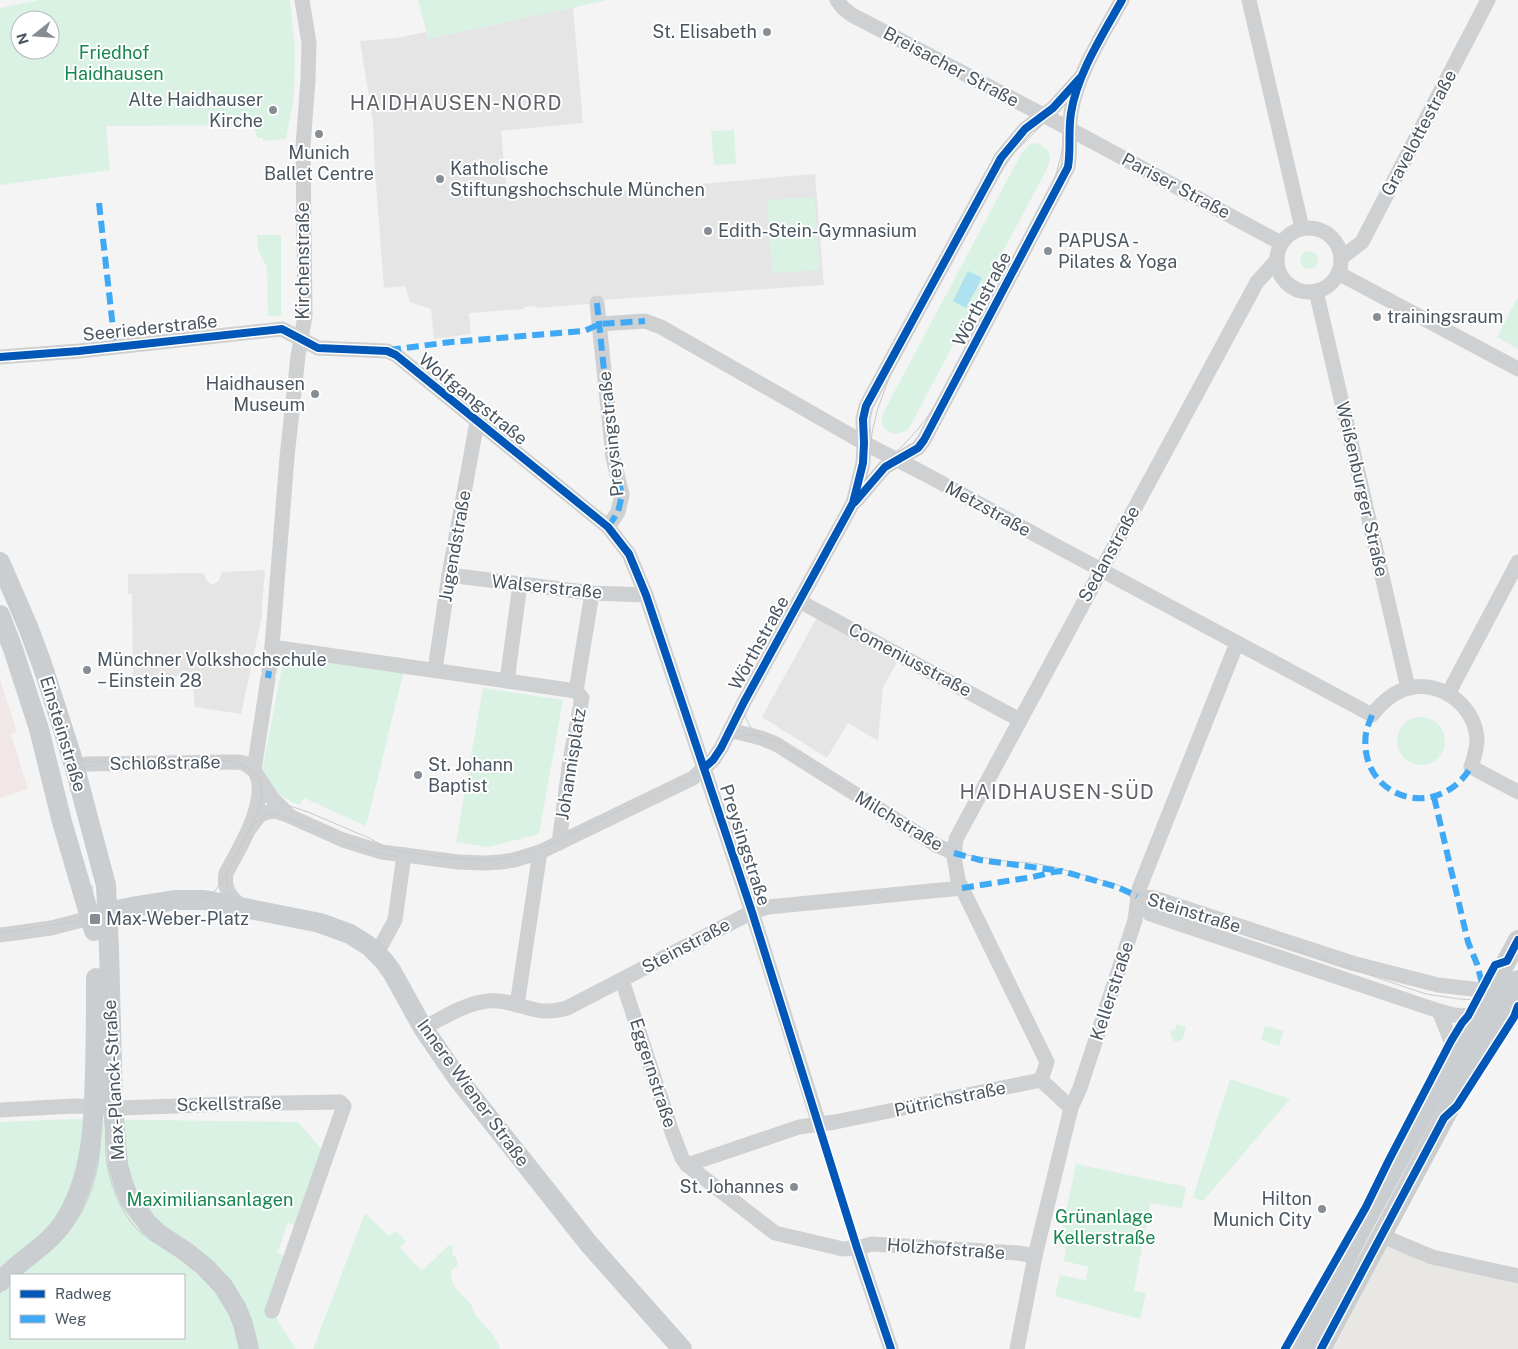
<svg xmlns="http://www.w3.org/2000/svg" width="1518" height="1349" viewBox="0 0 1518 1349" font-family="'Public Sans',sans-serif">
<rect width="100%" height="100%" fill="#f4f4f4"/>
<polygon fill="#e8e7e3" points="1382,1246 1518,1284 1518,1349 1322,1349"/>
<g fill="#e6e5e6">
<polygon points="573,7 583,123 501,131 506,185 594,193 815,174 824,285 602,300 601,303 536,308 535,306 524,307 524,309 469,313 471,334 434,339 431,309 410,302 405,286 384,288 375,172 373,122 360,41 396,38 426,32 428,39"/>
<polygon points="265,570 262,606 262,616 241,714 195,707 192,677 133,676 132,594 128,594 128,574 204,573 206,580 212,585 219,581 222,572"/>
<polygon points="818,616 897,662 883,687 878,741 848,723 827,758 762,717"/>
</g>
<polygon fill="#f1e7e6" points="0,679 17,732 11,734 28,789 0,798"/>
<g fill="#d9f2e3" fill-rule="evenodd">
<path d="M39,0h251l5,48 -1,49 -8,42 -23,2v-3h-6l-3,-13 -148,1 4,44 -110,15v-177zM20,20h30v30h-30z"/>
<polygon points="418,0 608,0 428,39"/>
<polygon points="734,130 736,164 714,165 711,131"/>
<path d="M1036,143c13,4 16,12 12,24l-139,261c-12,11 -29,6 -27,-13l139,-261 9,-10z"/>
<polygon points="814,197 820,270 772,273 767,200"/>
<polygon points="257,235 281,235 281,316 268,316 267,267 258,250"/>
<circle cx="1309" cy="260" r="9"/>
<polygon points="1518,297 1518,349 1497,337"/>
<path d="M284,657l120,13 -38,156 -62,-28 -5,7c-19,-8 -27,-16 -37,-34z"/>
<polygon points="483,688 563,700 539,834 488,847 456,842"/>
<circle cx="1421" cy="741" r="24"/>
<path d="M1177,1024l9,3 -3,12 -7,3c-5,-3 -6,-5 -5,-11l4,-1z"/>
<polygon points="1265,1026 1284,1031 1279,1046 1261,1040"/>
<polygon points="1230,1079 1290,1099 1203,1201 1193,1197"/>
<path d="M75,1119l223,3 24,28 -26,76 -8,-3 -11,30 7,3 -13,37 6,27 19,29h-296v-227zM11,1275h173v63h-173z"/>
<polygon points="1076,1164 1186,1187 1182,1208 1150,1203 1134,1291 1146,1293 1140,1319 1055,1296 1060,1275 1085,1280 1089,1267 1064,1261 1066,1248 1059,1246"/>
<path d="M365,1213l24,23 7,-5 10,11 -6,6 22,23 27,-26 4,1 -1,9c5,2 6,6 5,11l-6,4c0,19 8,20 19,33 3,4 4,10 7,14 9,11 19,18 23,32h-187z"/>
</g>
<polygon fill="#aee2f0" points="968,271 982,278 966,308 953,301"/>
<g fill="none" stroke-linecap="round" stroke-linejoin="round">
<g stroke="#ced0d2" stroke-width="15">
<polyline points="837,0 843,8 852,15 1049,118 1281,243"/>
<polyline points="1249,0 1302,228"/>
<circle cx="1309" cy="260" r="32"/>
<polyline points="1341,258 1362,242 1488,0"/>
<polyline points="1338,273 1518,369"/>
<polyline points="1316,291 1408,688"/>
<polyline points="597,303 613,457 622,495 618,512 608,527"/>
<path d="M600,324l45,-3 16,6 203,116 61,31 111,61 336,180c10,-13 21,-23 37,-27 33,-8 67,19 68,52 0,9 -3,18 -6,27l47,25"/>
<polyline points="0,357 79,351 282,329 318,348 387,351 396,355 608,527 629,554 646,595 752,912 819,1124"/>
<path d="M856,501l29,-34 33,-19 6,-8 144,-273c3,-18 0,-36 3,-54 6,-39 32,-79 51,-113"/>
<polyline points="449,575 592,593 646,595"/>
<polyline points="799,601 1020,720"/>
<polyline points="272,647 576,691 582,698 570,760 559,843"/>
<polyline points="435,670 449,575 477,422"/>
<polyline points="269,671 272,647 287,457 298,356 305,316 303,146 308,79 309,43 302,0"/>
<polyline points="507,681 520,584"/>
<polyline points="576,691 592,593"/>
<polyline points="1448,694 1518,562"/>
<polyline points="730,730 761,738 776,744 936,845 954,853"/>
<polyline points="75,766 87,764 236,762 244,763 254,770"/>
<polyline points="259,778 272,798 288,814"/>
<polyline points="250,828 260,815 268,812 275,811 287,815 343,840 382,852 458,862 485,863 501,862 514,860 540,852 693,778 713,760 721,748 744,702 853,503 863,463 864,443 863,419 866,406 1001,158 1025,129 1053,108 1080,78"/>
<polyline points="1137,896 1150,914 1439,1011 1454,1015 1485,1017"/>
<polyline points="1137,896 1154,898 1352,963 1438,985 1481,990 1499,995"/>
<path d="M244,908c-13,-9 -21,-19 -18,-35 13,-24 46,-77 28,-103l14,-92"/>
<polyline points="0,935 51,928 90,918"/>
<polyline points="377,953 395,920 404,855"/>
<polyline points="622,980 672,1132 682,1158 687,1165 775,1233 843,1249 857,1248 872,1244 1018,1253 1035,1256"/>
<polyline points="517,1005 540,852"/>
<polyline points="1439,1011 1451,1041 1453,1058"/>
<path d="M423,1028c24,-12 48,-29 76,-27 27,3 37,16 68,7l185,-96 16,-5 194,-19"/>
<polyline points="1041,1080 1047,1062 958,880 954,857 956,839 1257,282 1277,260"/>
<polyline points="1041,1080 1071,1108"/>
<polyline points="0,1110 74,1106 120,1108 230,1104 340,1102 344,1106 272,1311"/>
<polyline points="687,1165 799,1127 835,1122 1041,1080"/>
<polyline points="1382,1236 1432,1257 1518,1276"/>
<polyline points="857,1248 891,1349"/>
<polyline points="1017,1349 1035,1256 1071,1108 1080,1088 1135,920 1139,889 1237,643"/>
</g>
<g stroke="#caced1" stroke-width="20">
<polyline points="0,562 29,629 42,664 72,757 106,885 109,948 113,1107 118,1165 124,1186 130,1200 148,1224 159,1234 185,1251 205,1267 223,1286 237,1309 243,1324 249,1349"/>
<polyline points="0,615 13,649 39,729 62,822 94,931"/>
<polyline points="90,918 112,911 132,907 176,900 204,900 320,923 350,934 369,946 384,961 392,972 423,1028 458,1079 589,1244 682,1349"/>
<path d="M0,1282c19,-22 47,-35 63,-59 30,-45 31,-103 32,-154 1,-31 1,-61 1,-91"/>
<polyline points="1300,1349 1362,1228 1518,940"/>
<polyline points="1321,1349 1518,980"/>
</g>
<g stroke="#c9cacc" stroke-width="1">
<path d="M863,490c10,-21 30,-33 45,-50 12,-12 22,-26 31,-41l107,-198c6,-14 11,-28 14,-42 6,-23 7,-47 16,-69"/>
<path d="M0,579l41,110 30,99 33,126 2,18c0,55 1,109 2,163 0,11 -2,23 -2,34 -2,26 2,53 15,77 15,29 29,33 55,50 32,20 59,54 65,93"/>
<path d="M744,697c-2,15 3,29 15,40"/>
<path d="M59,744l13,13 18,5 132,-2c24,2 44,14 39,41 -3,15 -12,29 -19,43 -6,12 -13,25 -20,37l-7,10 -15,7"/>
<path d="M719,750c20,-20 41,-19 64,-5l154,98 30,12 38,6 28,2 21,4 64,18 29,12 37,19 117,36 125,42 33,5 59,3"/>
<path d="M70,791c3,-15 12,-23 26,-27"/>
<polyline points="278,802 308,812 369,838 385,847 398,851 448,858 492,860 513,857 543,847 688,778 704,766 718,747 747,690 856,494 868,458 873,428 878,408 891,373 998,176 1014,153 1049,118 1069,93 1118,0"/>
<path d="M247,835c7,-13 15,-22 30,-21l64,27 28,10 28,6"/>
<path d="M227,874c-2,12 2,23 13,29"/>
<path d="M78,918c12,-8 16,-18 14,-32"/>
<polyline points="0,933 75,921 118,907 176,897 188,897 217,899 320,921 341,928 360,937 370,944 386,959 393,969 425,1027 448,1060 555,1199 630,1288 686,1349"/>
<path d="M107,936c4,-16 14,-23 29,-27"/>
<path d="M15,1275c15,-12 32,-23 46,-36 25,-24 37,-60 39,-94"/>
<polyline points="0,1293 11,1280"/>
</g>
<g stroke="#3fa9f5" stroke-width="6" stroke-dasharray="12 6" stroke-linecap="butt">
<polyline points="99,203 115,346"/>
<polyline points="597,303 613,457 622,495 618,512 608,527"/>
<polyline points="389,350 451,342 584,331 600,324 645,321"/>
<polyline points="268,678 269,671"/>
<path d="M1372,715c-2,6 -5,12 -6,18 -9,64 71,91 105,34"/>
<polyline points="1434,797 1468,942 1477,964 1482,983"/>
<polyline points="954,853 980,860 1054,870"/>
<polyline points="962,888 1033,877 1053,872 1062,871 1117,887 1137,896"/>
</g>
<defs>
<g id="cycleway">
<polyline points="0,357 79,351 282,329 318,348 387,351 396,355 608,527 629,554 646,595 752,912 857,1248 891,1349"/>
<path d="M855,502l30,-35 33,-19 6,-8 144,-273c3,-18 0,-36 3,-54 6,-39 32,-79 51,-113"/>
<polyline points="704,768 713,760 721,748 744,702 853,503 863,463 864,443 863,419 866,406 1001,158 1025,129 1053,108 1080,78"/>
<polyline points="1285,1349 1366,1207 1389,1160 1451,1041 1462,1023 1468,1016 1495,965 1507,961 1518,940"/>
<polyline points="1321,1349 1444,1118 1457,1106 1514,1017 1518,1006"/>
</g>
</defs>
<use href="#cycleway" stroke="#fff" stroke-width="11"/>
<use href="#cycleway" stroke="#0057b8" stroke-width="8"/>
</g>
<g fill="#868d94" stroke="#fff" stroke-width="2">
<circle cx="767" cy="32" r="5"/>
<circle cx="273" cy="110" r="5"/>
<circle cx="319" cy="134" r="5"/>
<circle cx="440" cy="179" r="5"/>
<circle cx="708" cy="231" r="5"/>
<circle cx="1048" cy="251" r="5"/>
<circle cx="1377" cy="317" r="5"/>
<circle cx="315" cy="394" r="5"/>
<circle cx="87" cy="670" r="5"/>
<circle cx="418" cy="775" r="5"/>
<rect x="89" y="913" width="12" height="12" rx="2.5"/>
<circle cx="794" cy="1187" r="5"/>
<circle cx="1322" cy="1209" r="5"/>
</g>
<g text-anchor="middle" stroke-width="4" stroke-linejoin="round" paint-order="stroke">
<g font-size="18" fill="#4a5661" stroke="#fff" text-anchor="start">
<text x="757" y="38" text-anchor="end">St. Elisabeth</text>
<text x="263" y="106" text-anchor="end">Alte Haidhauser<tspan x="263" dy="21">Kirche</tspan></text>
<text x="319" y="159" text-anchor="middle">Munich<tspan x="319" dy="21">Ballet Centre</tspan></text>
<text x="450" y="175">Katholische<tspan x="450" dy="21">Stiftungshochschule München</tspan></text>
<text x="718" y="237">Edith-Stein-Gymnasium</text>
<text x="1058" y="247">PAPUSA -<tspan x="1058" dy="21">Pilates &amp; Yoga</tspan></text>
<text x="1387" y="323">trainingsraum</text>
<text x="305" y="390" text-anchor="end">Haidhausen<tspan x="305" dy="21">Museum</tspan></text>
<text x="97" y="666">Münchner Volkshochschule<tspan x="97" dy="21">– Einstein 28</tspan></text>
<text x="428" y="771">St. Johann<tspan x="428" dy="21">Baptist</tspan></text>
<text x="106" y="925">Max-Weber-Platz</text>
<text x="784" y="1193" text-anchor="end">St. Johannes</text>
<text x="1312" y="1205" text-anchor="end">Hilton<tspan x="1312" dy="21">Munich City</tspan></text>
</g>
<g font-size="18" fill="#17864f" stroke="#fff">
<text x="114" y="59">Friedhof<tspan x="114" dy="21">Haidhausen</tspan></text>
<text x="210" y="1206">Maximiliansanlagen</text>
<text x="1104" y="1223">Grünanlage<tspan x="1104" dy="21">Kellerstraße</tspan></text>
</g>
<g font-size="18" fill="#4a5661" stroke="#fff">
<text transform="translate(951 67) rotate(28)" y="6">Breisacher Straße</text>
<text transform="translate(1419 133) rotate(-62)" y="6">Gravelottestraße</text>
<text transform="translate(1176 186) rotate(28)" y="6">Pariser Straße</text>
<text transform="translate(303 261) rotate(-90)" y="6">Kirchenstraße</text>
<text transform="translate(982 299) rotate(-62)" y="6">Wörthstraße</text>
<text transform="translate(150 328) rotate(-6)" y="6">Seeriederstraße</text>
<text transform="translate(473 399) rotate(39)" y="6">Wolfgangstraße</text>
<text transform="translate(611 434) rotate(-96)" y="6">Preysingstraße</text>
<text transform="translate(1362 489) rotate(77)" y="6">Weißenburger Straße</text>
<text transform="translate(988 509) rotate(29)" y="6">Metzstraße</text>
<text transform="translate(455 546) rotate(-80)" y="6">Jugendstraße</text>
<text transform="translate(1109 554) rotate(-61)" y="6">Sedanstraße</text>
<text transform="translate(547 587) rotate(6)" y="6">Walserstraße</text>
<text transform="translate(759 643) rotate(-61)" y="6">Wörthstraße</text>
<text transform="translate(910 660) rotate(28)" y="6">Comeniusstraße</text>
<text transform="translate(63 734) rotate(73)" y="6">Einsteinstraße</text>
<text transform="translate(165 763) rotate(-1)" y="6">Schloßstraße</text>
<text transform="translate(571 764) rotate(-81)" y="6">Johannisplatz</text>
<text transform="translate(899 821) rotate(31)" y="6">Milchstraße</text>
<text transform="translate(745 845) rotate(72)" y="6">Preysingstraße</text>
<text transform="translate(1194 913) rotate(17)" y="6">Steinstraße</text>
<text transform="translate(686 946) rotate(-28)" y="6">Steinstraße</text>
<text transform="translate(1112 991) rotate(-72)" y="6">Kellerstraße</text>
<text transform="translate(653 1073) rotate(72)" y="6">Eggernstraße</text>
<text transform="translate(114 1080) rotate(-93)" y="6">Max-Planck-Straße</text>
<text transform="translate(473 1093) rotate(54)" y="6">Innere Wiener Straße</text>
<text transform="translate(950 1099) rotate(-12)" y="6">Pütrichstraße</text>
<text transform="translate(229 1104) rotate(-1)" y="6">Sckellstraße</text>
<text transform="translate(946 1249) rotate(4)" y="6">Holzhofstraße</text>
</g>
<g font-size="20" letter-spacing="1" fill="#5f6368" stroke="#fff">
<text x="456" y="110">HAIDHAUSEN-NORD</text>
<text x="1057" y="799">HAIDHAUSEN-SÜD</text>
</g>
</g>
<rect x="10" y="1274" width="175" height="65" fill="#ffffff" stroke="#b7bbc0"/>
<rect x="20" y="1290" width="25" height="8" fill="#0057b8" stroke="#b7bbc0"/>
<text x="55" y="1299" font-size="15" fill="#4a5661">Radweg</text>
<rect x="20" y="1315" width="25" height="8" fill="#3fa9f5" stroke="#b7bbc0"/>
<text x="55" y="1324" font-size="15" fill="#4a5661">Weg</text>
<g transform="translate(35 35) rotate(253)"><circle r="24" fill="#ffffff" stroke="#b7bbc0"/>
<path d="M0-4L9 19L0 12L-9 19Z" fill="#868d94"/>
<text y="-8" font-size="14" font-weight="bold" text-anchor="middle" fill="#4a5661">N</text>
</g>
</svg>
